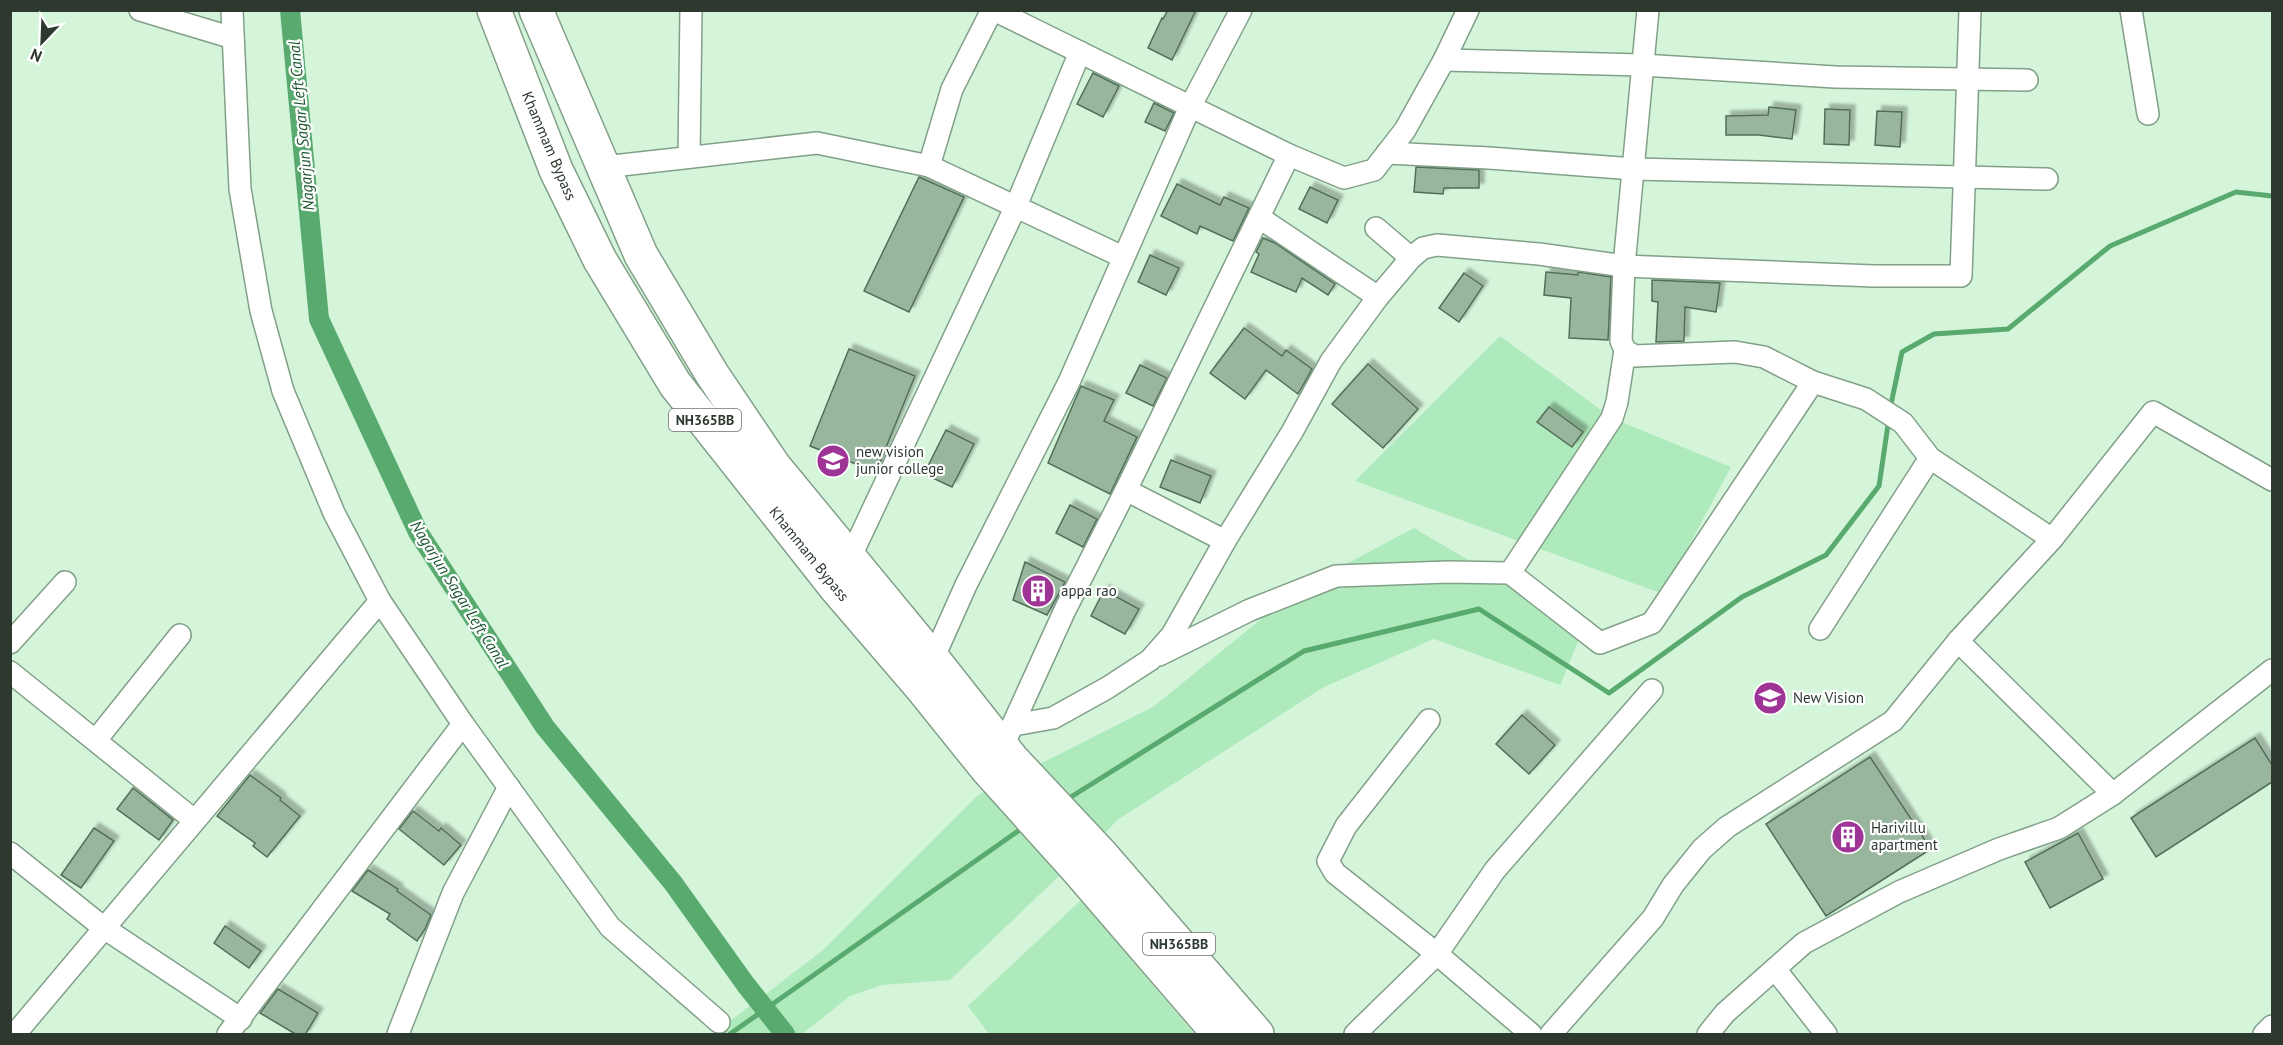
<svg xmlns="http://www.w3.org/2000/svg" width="2283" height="1045" viewBox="0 0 2283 1045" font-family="'PT Sans',sans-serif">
<defs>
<filter id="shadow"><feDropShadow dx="5" dy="-5" stdDeviation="1.5" flood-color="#0004"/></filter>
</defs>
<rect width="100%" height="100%" fill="#d5f5db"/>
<g fill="#afeabc">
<polygon points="1500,336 1612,418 1731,467 1663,594 1355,481"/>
<polygon points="1414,528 1584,628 1560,685 1434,639 1324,687 1119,819 950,980 882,985 850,996 802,1034 713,1034 822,951 978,795 1153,707 1297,590"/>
<polygon points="1081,900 1194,1034 989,1034 968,1006"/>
</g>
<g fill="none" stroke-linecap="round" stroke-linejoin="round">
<g stroke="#59aa6f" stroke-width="5">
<polyline points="1890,409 1902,352 1934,334 2008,329 2110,246 2236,192 2272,196"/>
<polyline points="1066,800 1304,651 1479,609 1609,693 1742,597 1826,555 1879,486 1889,418"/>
<polyline points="730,1034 1025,826"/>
</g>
<polyline stroke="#59aa6f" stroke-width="20" points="290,10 319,319 418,532 545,727 673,883 746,985 785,1034"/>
</g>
<g fill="#98b69e" stroke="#526e58" stroke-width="1.5" filter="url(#shadow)">
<polygon points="1168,10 1196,10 1172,60 1148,48 1162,18 1163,19"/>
<polygon points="1093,73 1119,86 1103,117 1077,104"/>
<polygon points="1154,103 1174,113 1165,131 1145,122"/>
<polygon points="1769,107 1796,110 1792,139 1759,135 1726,135 1726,116 1768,115"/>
<polygon points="1825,109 1850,110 1849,145 1824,144"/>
<polygon points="1877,111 1902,112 1900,147 1875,145"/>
<polygon points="1416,167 1479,170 1479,188 1444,188 1443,194 1414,192"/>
<polygon points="919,177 964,197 909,312 864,291"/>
<polygon points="1177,184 1220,205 1224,197 1249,208 1233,241 1200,226 1197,234 1161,216"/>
<polygon points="1310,187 1338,200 1327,223 1299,209"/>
<polygon points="1263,238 1275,243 1335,284 1328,295 1302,278 1296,292 1251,272 1259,254 1256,252"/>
<polygon points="1150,255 1179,268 1166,295 1138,282"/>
<polygon points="1546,272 1578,275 1578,272 1611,277 1608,340 1569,338 1571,298 1544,295"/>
<polygon points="1464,273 1483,286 1459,322 1439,308"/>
<polygon points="1652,280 1720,283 1716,312 1685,307 1684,341 1656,342 1658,302 1652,301"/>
<polygon points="1244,328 1282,356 1286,350 1312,369 1298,394 1266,370 1245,399 1210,373"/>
<polygon points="849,349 915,376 876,472 810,446"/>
<polygon points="1368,364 1418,409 1383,448 1332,404"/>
<polygon points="1140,365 1167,378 1153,406 1126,393"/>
<polygon points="1081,386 1114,400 1104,421 1137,437 1110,494 1048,463"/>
<polygon points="1549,407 1583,432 1572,447 1537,422"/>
<polygon points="946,430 974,444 952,487 924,474"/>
<polygon points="1171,460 1211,476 1200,503 1160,487"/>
<polygon points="1070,505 1097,519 1083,547 1056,533"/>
<polygon points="1025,562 1065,582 1047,615 1013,600"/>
<polygon points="1104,590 1139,609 1125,634 1091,616"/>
<polygon points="1522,715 1555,745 1529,774 1496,744"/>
<polygon points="2255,738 2272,765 2272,782 2156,857 2131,818"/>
<polygon points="1870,757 1931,849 1826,916 1766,824"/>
<polygon points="250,775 281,798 280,800 300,816 267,857 253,846 255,843 217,816"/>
<polygon points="133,788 173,820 159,840 117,809"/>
<polygon points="413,811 439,831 441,828 461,845 444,865 399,829"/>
<polygon points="94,828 114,841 81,888 61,875"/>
<polygon points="2078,833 2103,879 2050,908 2025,862"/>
<polygon points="368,870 398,889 397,891 431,915 425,929 417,941 387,919 390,914 352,891"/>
<polygon points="225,926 261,951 249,968 214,943"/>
<polygon points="278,989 318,1013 305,1035 297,1035 260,1013"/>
</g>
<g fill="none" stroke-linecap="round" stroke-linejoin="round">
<defs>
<g id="street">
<polyline points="140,10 233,38"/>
<polyline points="232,10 240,189 261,311 283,391 334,513 380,601 463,724 610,927 719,1022"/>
<polyline points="994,10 1289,155 1344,178 1374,170 1405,130 1444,60 1468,10"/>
<polyline points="1648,10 1624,266 1621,341 1625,350 1634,356 1735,352 1764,357 1813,382 1866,399 1903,423 1930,458 2052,539"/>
<polyline points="2131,10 2148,114"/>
<polyline points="1444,60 1642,65 1835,77 2027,80"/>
<polyline points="1387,153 1489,158 1634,169 2047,179"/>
<polyline points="689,157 691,10"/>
<polyline points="929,166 1123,257"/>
<polyline points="604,167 817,143 929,166 952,89 992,10"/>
<polyline points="1260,218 1378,297"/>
<polyline points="1376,228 1411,258"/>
<polyline points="1126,490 1225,541"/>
<polyline points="850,558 1016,206 1080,52"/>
<polyline points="1510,573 1612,418 1617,402 1625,350"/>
<polyline points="1820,629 1930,458"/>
<polyline points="1958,641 2113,794"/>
<polyline points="10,643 65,582"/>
<polyline points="1159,655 1250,610 1336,576 1448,572 1510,573 1600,643 1652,623 1813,382"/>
<polyline points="933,659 966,585 1069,382 1190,107 1241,10"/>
<polyline points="10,672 194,820"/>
<polyline points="1429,720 1346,826 1328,861 1335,873 1437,954 1495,870 1652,690"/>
<polyline points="1014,725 1053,718 1107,688 1150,660 1172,635 1225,541 1292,432 1331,361 1378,297 1411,258 1423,248 1437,245 1539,254 1624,266 1874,276 1961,276 1970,10"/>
<polyline points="1008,735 1065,610 1126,490 1289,155"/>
<polyline points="96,740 180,635"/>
<polyline points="10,853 104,928 241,1019"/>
<polyline points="1775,969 1826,1034"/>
<polyline points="15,1034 380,601"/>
<polyline points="228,1034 463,724"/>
<polyline points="398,1034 453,893 509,787"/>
<polyline points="1355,1034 1437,954 1531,1034"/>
<polyline points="1551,1034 1653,918 1673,885 1702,849 1727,827 1893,721 1958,641 2052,539 2153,412 2272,480"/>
<polyline points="1708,1034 1725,1013 1804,943 1899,892 1999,849 2059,828 2113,794 2272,670"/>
<polyline points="2264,1034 2272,1026"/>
</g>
<g id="highway">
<polyline points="494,10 556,170 600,260 675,384 836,588 921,687 987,769 1077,869 1219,1034"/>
<polyline points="536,10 641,255 712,374 774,466 933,659 1012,759 1101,854 1257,1034"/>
</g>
</defs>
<use href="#street" stroke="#82a088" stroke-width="24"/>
<use href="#highway" stroke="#82a088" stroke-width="36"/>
<use href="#street" stroke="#fff" stroke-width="21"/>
<use href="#highway" stroke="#fff" stroke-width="33"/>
</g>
<defs>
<symbol id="university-disc" viewBox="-11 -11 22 22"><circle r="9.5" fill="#9e3496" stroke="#fff"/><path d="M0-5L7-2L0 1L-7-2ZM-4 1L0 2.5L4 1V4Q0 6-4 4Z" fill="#fff"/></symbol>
<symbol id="building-disc" viewBox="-11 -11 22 22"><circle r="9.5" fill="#9e3496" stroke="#fff"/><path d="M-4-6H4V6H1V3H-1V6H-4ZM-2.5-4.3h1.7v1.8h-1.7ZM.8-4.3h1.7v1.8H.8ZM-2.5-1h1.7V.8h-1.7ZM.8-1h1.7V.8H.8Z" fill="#fff"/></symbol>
<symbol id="school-disc" viewBox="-11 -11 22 22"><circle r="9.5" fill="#9e3496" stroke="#fff"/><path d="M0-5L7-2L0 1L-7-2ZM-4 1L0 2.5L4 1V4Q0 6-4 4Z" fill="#fff"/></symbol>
</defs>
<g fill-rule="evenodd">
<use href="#university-disc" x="814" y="442" width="38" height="38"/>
<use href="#building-disc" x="1019" y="572" width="38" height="38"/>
<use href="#school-disc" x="1751" y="679" width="38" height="38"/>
<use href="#building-disc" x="1829" y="818" width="38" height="38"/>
</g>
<g text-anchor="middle" stroke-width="4.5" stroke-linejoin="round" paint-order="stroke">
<g fill="#fff" stroke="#6c746d" stroke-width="1.5">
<rect x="669" y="409" width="72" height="22" rx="4.5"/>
<rect x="1143" y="933" width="72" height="22" rx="4.5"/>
</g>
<g font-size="14" font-weight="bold" fill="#2d392f">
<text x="705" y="425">NH365BB</text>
<text x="1179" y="949">NH365BB</text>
</g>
<g font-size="15" fill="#2d392f" stroke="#fff">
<text transform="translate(549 146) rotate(67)" y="5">Khammam Bypass</text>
<text transform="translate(809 554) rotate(51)" y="5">Khammam Bypass</text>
</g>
<g font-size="15" fill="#2d392f" stroke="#fff" text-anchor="start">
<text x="856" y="457">new vision<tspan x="856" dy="17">junior college</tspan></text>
<text x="1061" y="596">appa rao</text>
<text x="1793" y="703">New Vision</text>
<text x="1871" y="833">Harivillu<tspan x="1871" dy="17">apartment</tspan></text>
</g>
<g font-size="16" font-style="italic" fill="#1c562f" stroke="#fff">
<text transform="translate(301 126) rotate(-95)" y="6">Nagarjun Sagar Left Canal</text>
<text transform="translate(460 594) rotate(58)" y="6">Nagarjun Sagar Left Canal</text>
</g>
</g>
<rect width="2283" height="1045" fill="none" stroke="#2d392f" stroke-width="24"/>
<g transform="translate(42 42) rotate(203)" stroke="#ffffff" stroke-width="4.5" paint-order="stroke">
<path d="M0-4.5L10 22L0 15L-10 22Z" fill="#2d392f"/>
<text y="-9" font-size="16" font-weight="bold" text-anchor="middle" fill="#2d392f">N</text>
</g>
</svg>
